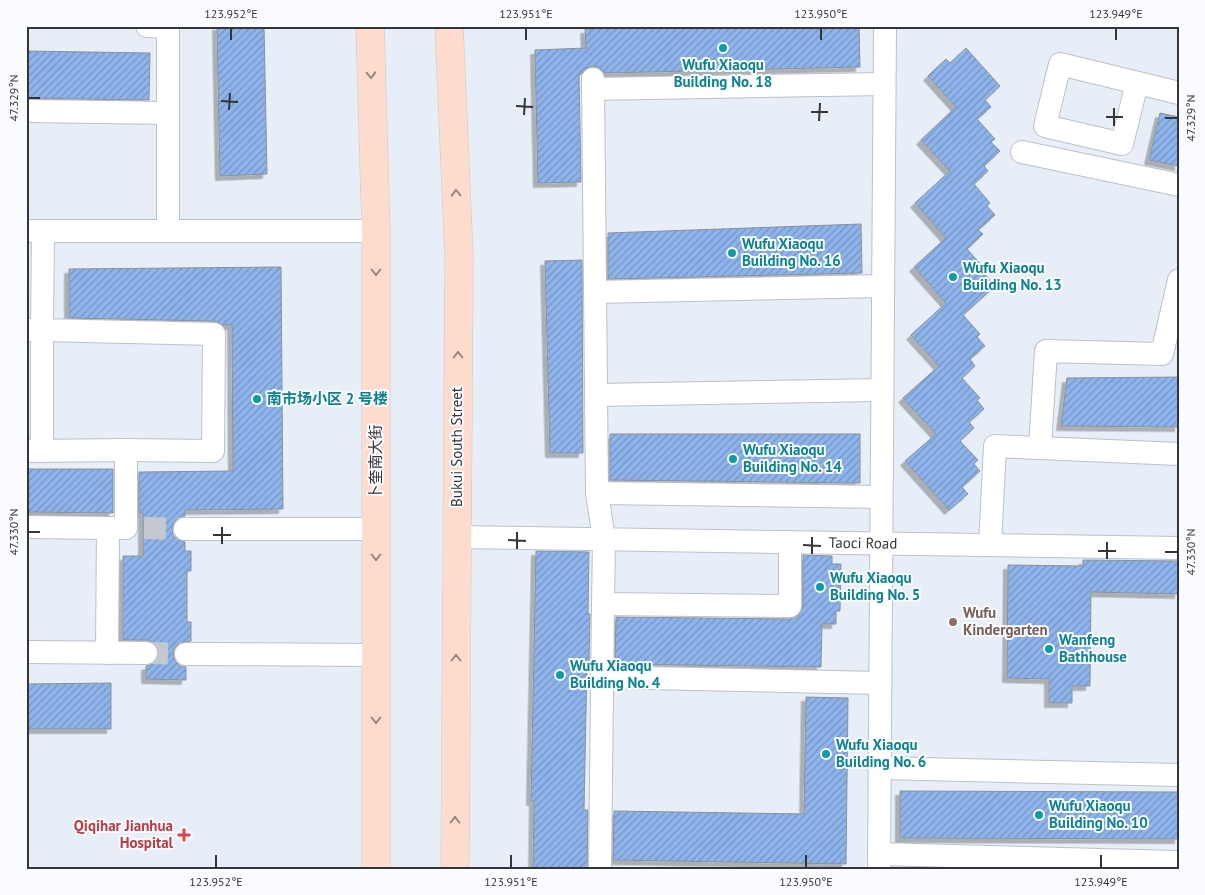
<svg xmlns="http://www.w3.org/2000/svg" width="1205" height="895" viewBox="0 0 1205 895" font-family="'PT Sans','Noto Sans SC',sans-serif">
<defs>
<pattern id="building-hatch" width="6" height="6" patternUnits="userSpaceOnUse" patternTransform="scale(1.25)"><rect width="6" height="6" fill="#8eb4ec"/><path d="M-1 1l2-2M0 6l6-6M5 7l2-2" fill="none" stroke="#7593c0"/></pattern>
<filter id="shadow"><feDropShadow dx="-4.5" dy="4.5" stdDeviation="0" flood-color="#0004"/></filter>
</defs>
<rect width="100%" height="100%" fill="#e8eef7"/>
<g fill="url(#building-hatch)" stroke="#8b9199" filter="url(#shadow)">
<polygon points="217,26 264,26 267,174 220,176"/>
<polygon points="689,26 859,26 860,67 605,73 599,67 593,66 587,68 581,74 579,74 581,182 538,183 535,50 586,48 585,29"/>
<polygon points="966,48 1000,86 985,100 991,107 977,119 995,139 991,142 1000,151 984,166 988,171 974,184 990,203 987,206 995,215 978,230 983,234 967,249 985,269 980,273 982,271 995,286 963,315 980,334 977,337 985,346 970,359 975,366 962,378 980,398 977,400 984,409 969,422 974,428 960,441 978,460 974,464 980,471 962,487 968,494 949,510 905,461 936,434 903,398 939,366 911,335 946,303 914,267 946,238 915,203 950,171 921,140 956,107 928,76 946,59 950,63"/>
<polygon points="26,51 150,53 149,100 26,98"/>
<polygon points="1160,113 1179,117 1179,166 1149,160"/>
<polygon points="861,224 862,273 608,279 608,233"/>
<polygon points="582,260 583,453 550,453 545,261"/>
<polygon points="281,267 283,509 185,510 185,516 179,517 174,522 172,529 173,535 178,540 185,542 185,551 191,551 191,571 187,571 187,622 191,622 191,641 179,643 175,647 173,653 175,661 180,666 186,667 186,680 146,679 146,666 153,664 158,659 159,653 157,646 152,642 147,640 123,640 123,556 143,556 143,513 139,513 139,472 233,471 232,325 223,325 214,321 69,318 69,269"/>
<polygon points="1179,377 1179,427 1061,426 1067,378"/>
<polygon points="610,434 860,434 860,483 610,480"/>
<polygon points="26,469 113,469 113,513 26,512"/>
<polygon points="536,551 589,552 588,614 590,614 589,663 587,663 584,810 588,810 587,869 533,869 534,801 531,801"/>
<polygon points="803,555 832,556 832,564 841,564 840,611 836,611 836,624 822,624 821,667 615,664 616,617 790,619 798,617 803,606"/>
<polygon points="1083,560 1179,561 1179,594 1091,592 1090,686 1072,686 1072,703 1049,703 1049,679 1007,678 1008,565 1083,566"/>
<polygon points="111,683 111,729 26,729 26,684"/>
<polygon points="806,697 848,698 846,864 613,860 614,811 804,814"/>
<polygon points="900,791 1179,792 1179,839 900,838"/>
</g>
<g fill="none" stroke-linecap="round" stroke-linejoin="round">
<g stroke="#c4c9d1" stroke-width="22" stroke-dasharray="22 11" stroke-linecap="butt">
<polyline points="144,528 185,529"/>
<polyline points="146,653 186,654"/>
</g>
<defs>
<g id="street">
<polyline points="147,26 168,27"/>
<polyline points="593,79 597,493 604,539 603,604 790,606 790,542"/>
<polyline points="1137,83 1122,144 1045,126 1060,64 1179,93"/>
<polyline points="593,89 884,84"/>
<polyline points="26,111 168,113"/>
<polyline points="1022,152 1179,185"/>
<polyline points="26,231 376,231"/>
<polyline points="43,231 42,330 214,334 213,451 126,450"/>
<polyline points="168,231 168,26"/>
<polyline points="595,292 882,286"/>
<polyline points="26,330 42,330 42,451"/>
<polyline points="596,395 882,390"/>
<polyline points="1040,448 1046,351 1162,354 1179,280"/>
<polyline points="26,451 126,450 126,528 108,528"/>
<polyline points="597,493 881,497"/>
<polyline points="26,527 108,528 107,653"/>
<polyline points="185,529 376,529"/>
<path id="s1" d="M457,537l722,11"/>
<polyline points="990,545 995,446 1179,454"/>
<polyline points="26,652 146,653"/>
<polyline points="186,654 376,655"/>
<polyline points="602,677 880,683"/>
<polyline points="879,768 1179,775"/>
<polyline points="879,854 1176,862 1176,869"/>
<polyline points="600,869 603,604"/>
<polyline points="879,869 885,26"/>
</g>
<g id="primary">
<polyline points="370,26 376,231 376,869"/>
<polyline points="449,26 459,256 455,869"/>
</g>
</defs>
<use href="#street" stroke="#bbc1ca" stroke-width="24"/>
<use href="#primary" stroke="#cacacc" stroke-width="29"/>
<use href="#street" stroke="#fff" stroke-width="22"/>
<use href="#primary" stroke="#fddccd" stroke-width="28"/>
</g>
<defs><path id="oneway-chevron" d="M-2-3.5L2.5 0L-2 3.5" fill="none" stroke-width="1.6" stroke-linecap="round" stroke-linejoin="round" transform="scale(1.25)"/></defs>
<g stroke="#988883">
<use href="#oneway-chevron" transform="translate(371 75) rotate(88)"/>
<use href="#oneway-chevron" transform="translate(456 193) rotate(-92)"/>
<use href="#oneway-chevron" transform="translate(376 272) rotate(90)"/>
<use href="#oneway-chevron" transform="translate(458 355) rotate(-90)"/>
<use href="#oneway-chevron" transform="translate(376 557) rotate(90)"/>
<use href="#oneway-chevron" transform="translate(456 658) rotate(-90)"/>
<use href="#oneway-chevron" transform="translate(376 720) rotate(90)"/>
<use href="#oneway-chevron" transform="translate(455 820) rotate(-90)"/>
</g>
<path fill="none" stroke="#333539" stroke-width="2" d="M231,40v-12M526,40v-12M821,40v-12M1116,40v-12M28,98h12M221,101l17,1M516,106l17,1M229,110l1,-17M811,112h17M524,115l1,-17M1106,117h17M1165,118h13M819,121l1,-18M1114,126v-18M28,532h12M213,535h18M508,540l18,1M222,544v-17M803,545l18,1M517,549v-17M1098,551h18M1165,552h13M812,554v-17M1107,559v-17M216,868v-13M511,868v-13M806,868v-13M1101,868v-13"/>
<g fill="#0f9aa8" stroke="#f9fbff" stroke-width="2">
<circle cx="723" cy="48" r="5"/>
<circle cx="732" cy="253" r="5"/>
<circle cx="953" cy="277" r="5"/>
<circle cx="257" cy="399" r="5"/>
<circle cx="733" cy="459" r="5"/>
<circle cx="820" cy="587" r="5"/>
<circle cx="1049" cy="649" r="5"/>
<circle cx="560" cy="675" r="5"/>
<circle cx="826" cy="754" r="5"/>
<circle cx="1039" cy="815" r="5"/>
</g>
<circle fill="#8d6e63" stroke="#f9fbff" stroke-width="2" cx="953" cy="622" r="5"/>
<path fill="#e0444e" stroke="#f9fbff" stroke-width="2" d="M181.5 827.5h5v5h5v5h-5v5h-5v-5h-5v-5h5z"/>
<g text-anchor="middle" stroke-width="4" stroke-linejoin="round" paint-order="stroke">
<g font-size="15" font-weight="bold" fill="#0d838f" stroke="#f9fbff" text-anchor="start">
<text x="723" y="70" text-anchor="middle">Wufu Xiaoqu<tspan x="723" dy="17">Building No. 18</tspan></text>
<text x="742" y="249">Wufu Xiaoqu<tspan x="742" dy="17">Building No. 16</tspan></text>
<text x="963" y="273">Wufu Xiaoqu<tspan x="963" dy="17">Building No. 13</tspan></text>
<text x="267" y="404">南市场小区 2 号楼</text>
<text x="743" y="455">Wufu Xiaoqu<tspan x="743" dy="17">Building No. 14</tspan></text>
<text x="830" y="583">Wufu Xiaoqu<tspan x="830" dy="17">Building No. 5</tspan></text>
<text x="1059" y="645">Wanfeng<tspan x="1059" dy="17">Bathhouse</tspan></text>
<text x="570" y="671">Wufu Xiaoqu<tspan x="570" dy="17">Building No. 4</tspan></text>
<text x="836" y="750">Wufu Xiaoqu<tspan x="836" dy="17">Building No. 6</tspan></text>
<text x="1049" y="811">Wufu Xiaoqu<tspan x="1049" dy="17">Building No. 10</tspan></text>
</g>
<g font-size="15" fill="#333539" stroke="#f9fbff">
<text transform="translate(457 447) rotate(-90)" y="5">Bukui South Street</text>
<text transform="translate(376 462) rotate(-90)" y="5">卜奎南大街</text>
<text dy="5" stroke="none"><textPath href="#s1" startOffset="406">Taoci Road</textPath></text>
</g>
<g font-size="15" font-weight="bold" fill="#785e54" stroke="#f9fbff" text-anchor="start">
<text x="963" y="618">Wufu<tspan x="963" dy="17">Kindergarten</tspan></text>
</g>
<g font-size="15" font-weight="bold" fill="#be3a42" stroke="#f9fbff" text-anchor="end">
<text x="173" y="831">Qiqihar Jianhua<tspan x="173" dy="17">Hospital</tspan></text>
</g>
</g>
<rect width="1205" height="895" fill="none" stroke="#f9fbff" stroke-width="55"/>
<rect x="28" y="28" width="1150" height="840" fill="none" stroke="#333539" stroke-width="2"/>
<g font-size="12" text-anchor="middle" fill="#333539">
<text x="231" y="18">123.952°E</text>
<text x="526" y="18">123.951°E</text>
<text x="821" y="18">123.950°E</text>
<text x="1116" y="18">123.949°E</text>
<text transform="translate(14 98) rotate(-90)" y="4">47.329°N</text>
<text transform="translate(1191 118) rotate(-90)" y="4">47.329°N</text>
<text transform="translate(14 532) rotate(-90)" y="4">47.330°N</text>
<text transform="translate(1191 552) rotate(-90)" y="4">47.330°N</text>
<text x="216" y="886">123.952°E</text>
<text x="511" y="886">123.951°E</text>
<text x="806" y="886">123.950°E</text>
<text x="1101" y="886">123.949°E</text>
</g>
</svg>
